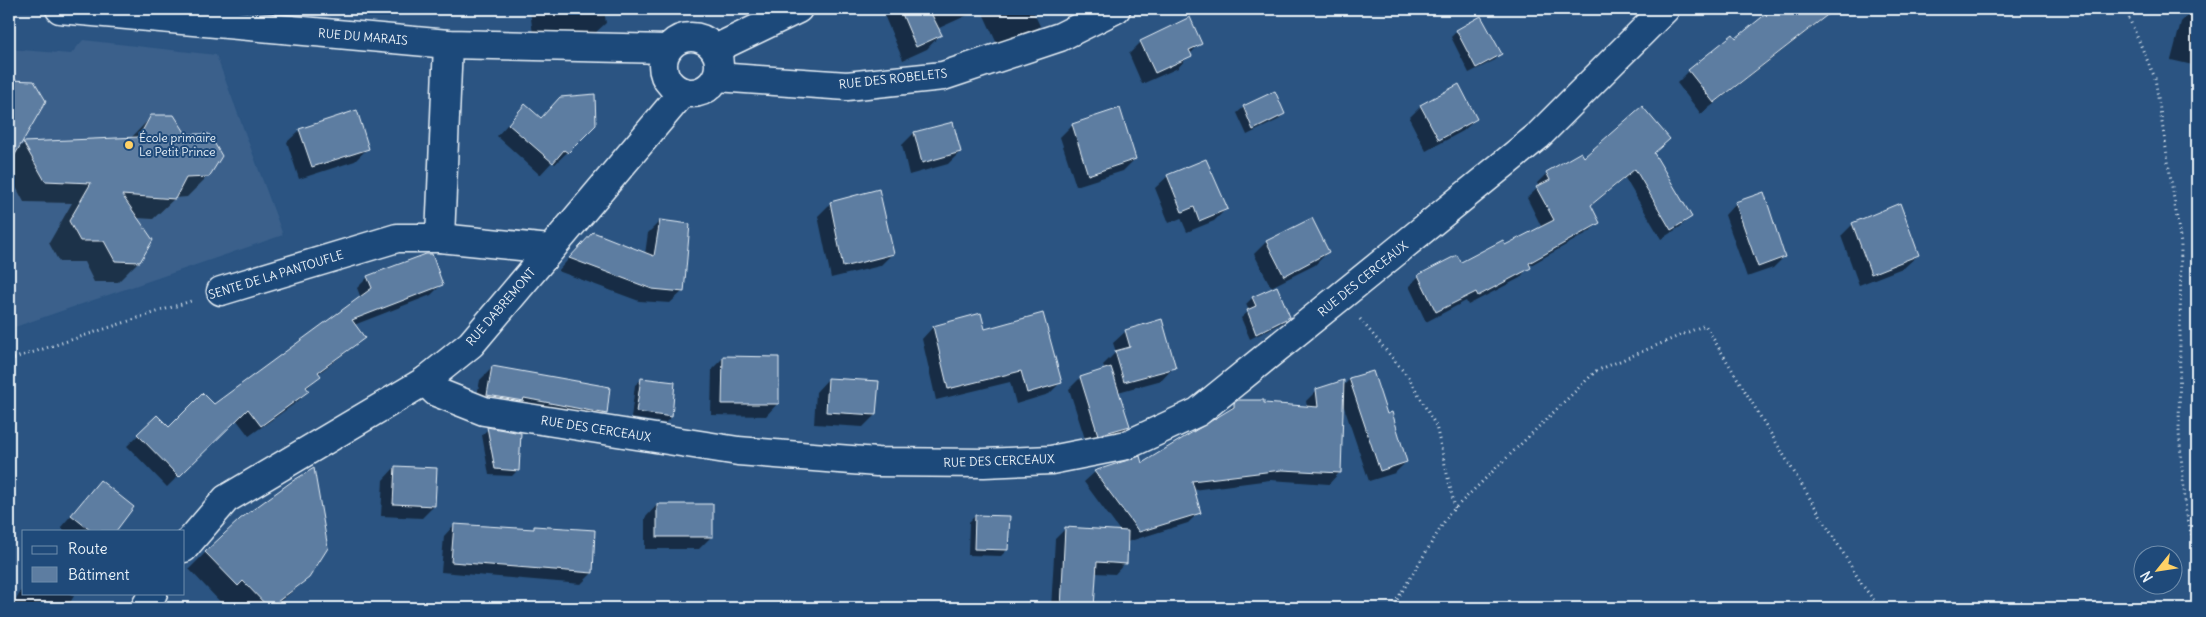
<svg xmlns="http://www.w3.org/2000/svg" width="2206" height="617" viewBox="0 0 2206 617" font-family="Delius,sans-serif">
<rect width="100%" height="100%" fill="#2b5482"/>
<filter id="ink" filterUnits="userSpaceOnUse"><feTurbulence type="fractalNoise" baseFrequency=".02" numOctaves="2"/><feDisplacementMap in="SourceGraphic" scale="10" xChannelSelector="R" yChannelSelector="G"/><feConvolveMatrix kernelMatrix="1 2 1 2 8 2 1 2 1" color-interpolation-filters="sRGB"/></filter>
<g filter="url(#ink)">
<polygon fill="#3a608b" points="83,40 216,55 283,235 9,329 9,49 71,54"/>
<g fill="#0007">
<polygon points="295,9 330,9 325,14 295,11"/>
<polygon points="532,9 604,9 606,23 594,34 533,34 530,11"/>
<polygon points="890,9 1032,9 1040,26 1026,39 999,48 981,9 937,29 940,35 927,49 903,60 884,15"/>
<polygon points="1774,9 1832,10 1819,22 1701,114 1677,83 1689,71 1736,39"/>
<polygon points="2193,10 2197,11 2197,66 2171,60 2181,22"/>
<polygon points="1457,31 1501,53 1495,60 1469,73 1451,37"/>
<polygon points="1141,42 1200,43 1178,68 1142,84 1129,54"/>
<polygon points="11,82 14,153 24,143 130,139 152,116 208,176 187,197 175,198 153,219 137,218 139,261 118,282 94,282 84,262 59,262 49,243 72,203 24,202 9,174 9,84"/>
<polygon points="560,98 595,125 555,164 552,162 540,175 497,136 525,105 540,119"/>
<polygon points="1421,106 1476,119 1463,131 1426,151 1409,118"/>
<polygon points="1244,107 1284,114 1278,120 1247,135 1237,113"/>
<polygon points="1119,109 1135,159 1123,171 1076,186 1060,137 1072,125"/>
<polygon points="300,130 368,148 355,161 299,179 287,142"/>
<polygon points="914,133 960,152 948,164 909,175 902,145"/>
<polygon points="1653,154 1690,217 1680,227 1661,239 1625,178 1590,206 1599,222 1589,232 1529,266 1520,278 1468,305 1466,301 1426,322 1409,286 1419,276 1456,257 1460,264 1504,247 1542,228 1527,198 1539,187 1537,183 1547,173 1583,159"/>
<polygon points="1168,176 1226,209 1214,221 1187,232 1181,218 1169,223 1155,188"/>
<polygon points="831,203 892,254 880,266 831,278 818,216"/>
<polygon points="1736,203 1784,257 1773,268 1747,277 1725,215"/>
<polygon points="660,221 683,291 670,303 639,301 558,271 581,245 645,254 648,233"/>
<polygon points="1853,224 1918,255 1905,267 1859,285 1841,236"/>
<polygon points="1266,242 1328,252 1315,265 1271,287 1254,254"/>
<polygon points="368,277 442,284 431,295 354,325 364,338 318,374 319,376 306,389 308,391 297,402 249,436 236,419 167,487 127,446 157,417 169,429 214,406 361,298 357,288"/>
<polygon points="1252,298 1289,317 1282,323 1250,339 1241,318 1249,311 1246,304"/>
<polygon points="933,327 984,331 1060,383 1049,394 1016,404 1010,382 936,400 922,339"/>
<polygon points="1126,331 1174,367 1162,380 1118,392 1129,426 1117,437 1087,445 1069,389 1080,378 1105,370 1103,365 1116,352 1113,343"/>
<polygon points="724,357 777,404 766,416 711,415 712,369"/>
<polygon points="492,368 605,413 593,425 475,407 480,380"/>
<polygon points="642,379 674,384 671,417 665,423 631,418 635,385"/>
<polygon points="828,379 875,415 863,427 814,424 816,392"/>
<polygon points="1350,379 1386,415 1406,462 1395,473 1369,481 1342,401 1339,473 1329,484 1270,480 1193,490 1199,512 1188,523 1127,542 1125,563 1115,574 1095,573 1093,608 1051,608 1055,539 1066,528 1120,531 1084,482 1095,472 1141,465 1224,414 1235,404 1307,407 1306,401 1317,390 1342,387"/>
<polygon points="488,429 518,470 512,476 489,475 482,435"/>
<polygon points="395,467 434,506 422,518 381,516 383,480"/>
<polygon points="100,482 114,531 65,531 61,527"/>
<polygon points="657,505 711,537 699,549 645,549 645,518"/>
<polygon points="975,516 1007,550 1001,556 968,555 969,522"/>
<polygon points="454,525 532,530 535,527 592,573 581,584 441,572 444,536"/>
<polygon points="206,552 308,578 273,608 226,608 189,569"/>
<polygon points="24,586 24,593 68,593 74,596 67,608 11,608"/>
</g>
<g fill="#5d7da1" stroke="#e8f1f8">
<polygon points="900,9 929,9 942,35 916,47"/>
<polygon points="1772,9 1835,9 1714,103 1688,70 1733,34 1736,38"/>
<polygon points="1481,16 1502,54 1476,68 1456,30"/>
<polygon points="1190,17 1202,44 1189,50 1192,56 1155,73 1140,41"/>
<polygon points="9,80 34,81 46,101 9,165"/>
<polygon points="1459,84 1477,119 1439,140 1420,105"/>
<polygon points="1275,91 1285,114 1253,130 1243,106"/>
<polygon points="595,94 596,125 568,153 564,150 553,163 508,124 525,104 541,118 560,97"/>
<polygon points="1642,106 1670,139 1654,153 1692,217 1671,230 1635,169 1591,205 1600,223 1529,263 1531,268 1478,296 1476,292 1436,312 1418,275 1457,255 1461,262 1503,240 1505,245 1554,220 1536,187 1550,180 1546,172 1581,152 1584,157"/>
<polygon points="1120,108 1136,159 1088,175 1072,124"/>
<polygon points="357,110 369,149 312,167 299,129"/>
<polygon points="151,115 174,115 186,134 209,134 222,156 209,177 186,178 175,199 122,195 153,240 140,262 115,261 104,241 80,241 69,221 91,183 45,181 23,142 139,137"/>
<polygon points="953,122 961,152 922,163 914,132"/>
<polygon points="1206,159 1228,209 1199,221 1194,207 1182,212 1167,175"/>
<polygon points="879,189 894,254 843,267 830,202"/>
<polygon points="1764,192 1785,257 1758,267 1735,202"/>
<polygon points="1900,203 1919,255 1871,274 1852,223"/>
<polygon points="1312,218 1329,252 1284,276 1266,241"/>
<polygon points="660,220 690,224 684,292 652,289 569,258 593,232 654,256"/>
<polygon points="426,254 432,254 443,285 352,320 365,338 318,372 321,376 306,387 309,391 261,426 248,409 179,477 137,434 157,415 169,427 203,393 214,404 372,288 367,276"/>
<polygon points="1277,286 1290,317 1256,334 1247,310 1256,306 1252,297"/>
<polygon points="981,313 985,329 1043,313 1062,383 1027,393 1021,371 948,389 933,326"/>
<polygon points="1162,319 1176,368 1124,382 1115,351 1130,347 1125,330"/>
<polygon points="723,356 779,357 779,404 722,404"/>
<polygon points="492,366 610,387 607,414 524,398 523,401 487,395"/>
<polygon points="1111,367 1130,426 1098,435 1080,377"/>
<polygon points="1373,371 1387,414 1392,412 1407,462 1380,471 1349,378"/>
<polygon points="641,378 675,382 672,417 636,412"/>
<polygon points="828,378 879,381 876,415 826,412"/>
<polygon points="1344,380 1341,473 1282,470 1192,481 1201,513 1139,532 1094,471 1140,456 1142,463 1234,407 1234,403 1238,400 1264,400 1264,403 1318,407 1316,389"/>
<polygon points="487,427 521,433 519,471 495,469"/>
<polygon points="395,466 437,468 435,506 393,504"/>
<polygon points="314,468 328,548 309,578 269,608 243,581 238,586 205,552 240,519 291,482"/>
<polygon points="100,480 134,507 116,531 91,531 71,515"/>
<rect x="657" y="504" width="56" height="33"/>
<polygon points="975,515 1010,516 1008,550 974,549"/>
<polygon points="454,524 534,529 534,526 595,530 593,573 451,562"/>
<polygon points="1065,527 1128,531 1127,564 1097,562 1094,608 1061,608"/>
</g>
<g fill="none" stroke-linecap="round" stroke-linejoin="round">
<defs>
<g id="minor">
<polyline points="60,9 448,44 667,49"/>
<circle cx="691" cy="65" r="28"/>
<polyline points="715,49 798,9"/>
<polyline points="717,77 847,86 943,76 1060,37 1116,9"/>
<polyline points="440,238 448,44"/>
<polyline points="221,291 397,238 440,238 550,249"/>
<polyline points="425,381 436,392 484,411 738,451 877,462 984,463 1051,460 1127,445 1198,412 1392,255 1538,136 1665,9"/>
<polyline points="184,548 226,499 425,381 471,344 683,92"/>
<polyline points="145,608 153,593"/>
</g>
</defs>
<use href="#minor" stroke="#e8f1f8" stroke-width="31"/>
<g stroke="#e8f1f8" stroke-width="3" stroke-dasharray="1 4" stroke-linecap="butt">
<polyline points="2125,9 2155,78 2181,244 2179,433 2186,511 2197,560"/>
<polyline points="1360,319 1409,378 1436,426 1455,508"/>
<polyline points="9,360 194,300"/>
<polyline points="1392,608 1449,514 1596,371 1705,325 1863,586 1880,608"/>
</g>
<use href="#minor" stroke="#1f4a7a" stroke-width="28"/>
</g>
</g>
<circle fill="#ffd166" stroke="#1f4a7a" stroke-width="2" cx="129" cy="145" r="5"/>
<g text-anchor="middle" stroke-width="4" stroke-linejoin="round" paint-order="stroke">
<g font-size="12" fill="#e8f1f8" stroke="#1f4a7a">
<text transform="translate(363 37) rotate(5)" y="4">RUE DU MARAIS</text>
<text transform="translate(893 79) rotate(-6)" y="4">RUE DES ROBELETS</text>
<text transform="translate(276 275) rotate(-17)" y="4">SENTE DE LA PANTOUFLE</text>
<text transform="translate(1363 279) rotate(-39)" y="4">RUE DES CERCEAUX</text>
<text transform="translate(501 307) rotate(-49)" y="4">RUE DABREMONT</text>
<text transform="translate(596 429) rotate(9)" y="4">RUE DES CERCEAUX</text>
<text transform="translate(999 461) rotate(-2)" y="4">RUE DES CERCEAUX</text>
</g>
<g font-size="12" fill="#e8f1f8" stroke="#1f4a7a" text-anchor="start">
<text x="139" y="142">École primaire<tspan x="139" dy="14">Le Petit Prince</tspan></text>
</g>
</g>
<rect width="2206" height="617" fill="none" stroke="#1f4a7a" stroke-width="30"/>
<rect x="15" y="15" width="2176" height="587" fill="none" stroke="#e8f1f8" stroke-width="2" filter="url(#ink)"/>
<rect x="22" y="530" width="162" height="65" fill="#1f4a7a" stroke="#6f8dac"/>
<rect x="32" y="546" width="25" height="8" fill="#1f4a7a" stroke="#6f8dac"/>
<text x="68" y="554" font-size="15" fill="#e8f1f8">Route</text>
<rect x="32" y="567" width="25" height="15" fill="#5d7da1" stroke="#6f8dac"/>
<text x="68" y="580" font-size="15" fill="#e8f1f8">Bâtiment</text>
<g transform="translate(2158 570) rotate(240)"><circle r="24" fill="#1f4a7a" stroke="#6f8dac"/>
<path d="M0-4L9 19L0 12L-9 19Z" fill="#ffd166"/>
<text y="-8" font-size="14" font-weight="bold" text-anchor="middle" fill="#e8f1f8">N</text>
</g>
</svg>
